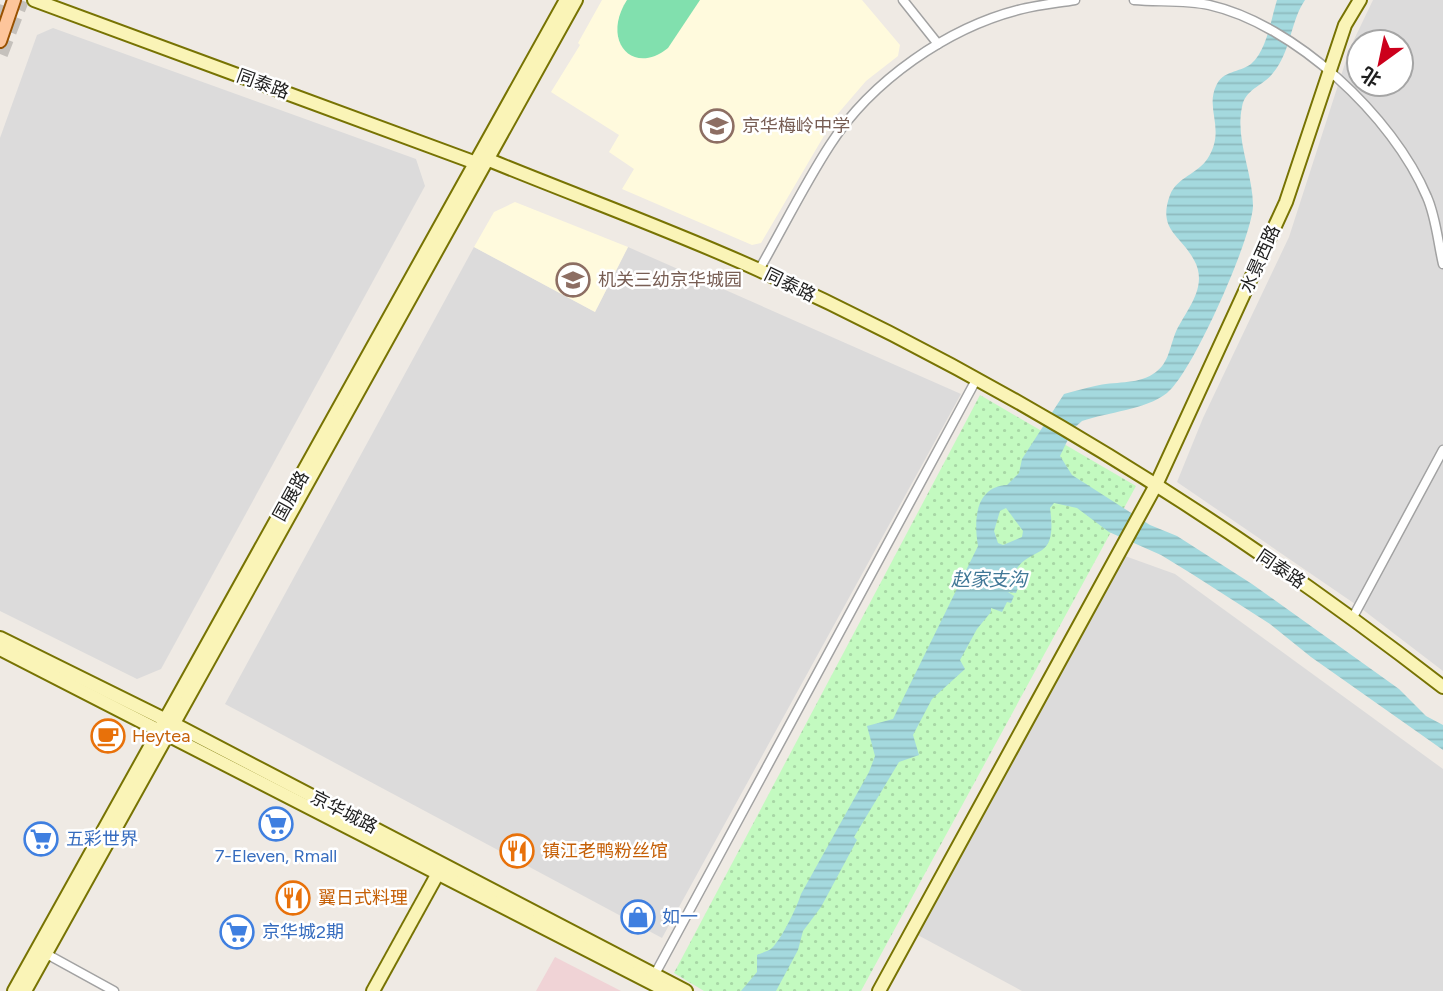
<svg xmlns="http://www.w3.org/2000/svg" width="1443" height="991" viewBox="0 0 1443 991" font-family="Figtree,'Noto Sans SC',sans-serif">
<defs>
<pattern id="park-dots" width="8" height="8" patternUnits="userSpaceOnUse" patternTransform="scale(1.75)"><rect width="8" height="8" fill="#c3fac0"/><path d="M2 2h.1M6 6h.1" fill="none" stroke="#a7d6a5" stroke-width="1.8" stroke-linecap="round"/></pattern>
<pattern id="water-rules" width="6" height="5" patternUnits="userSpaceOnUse" patternTransform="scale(1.75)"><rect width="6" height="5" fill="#a4d9de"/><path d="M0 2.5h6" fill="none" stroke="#8dbabe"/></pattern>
</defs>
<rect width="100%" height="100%" fill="#efeae4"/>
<g fill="#dcdbdb" fill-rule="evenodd">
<path d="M1373,0h70v671l-85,-65 -181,-124 26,-64 86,-181 61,-189zM1359,42h42v42h-42z"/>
<polygon points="53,28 416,159 425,186 161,669 137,679 0,611 0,138 37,35"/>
<polygon points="474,247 595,312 628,247 961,394 662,938 225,704"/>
<polygon points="1125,556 1175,574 1443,769 1443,991 1022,991 914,933"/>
</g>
<polygon fill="#f0d3d6" points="555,957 621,991 536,991"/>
<g fill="#fffadd">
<polygon points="602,0 862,0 900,45 898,56 866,81 835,117 761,243 752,245 622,189 634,169 609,152 619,135 551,92 580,45 578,43"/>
<polygon points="515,202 628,247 595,312 474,247 494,212"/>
</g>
<polygon fill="url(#park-dots)" points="980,395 1136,486 861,991 704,991 674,973"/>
<path fill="#81e0ae" d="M627,0h73l-32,48c-36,29 -67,-8 -41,-48z"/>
<path fill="url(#water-rules)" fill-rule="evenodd" d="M1277,0h28c-15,22 -14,52 -32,73 -10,13 -28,16 -31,34 -7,33 11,66 11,99 -1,32 -61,168 -86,187 -22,17 -59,19 -85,28l-9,8 -13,27 12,19 78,50 27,11 75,48 147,105 27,27 17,9v25l-132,-93 -41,-33 -78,-50 -31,-19 -52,-23 -32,-24 -23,-5 -4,5c8,57 -19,35 -36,65l5,12 -3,8 -8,-1 6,4 -3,7 -4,-1 -5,10 -11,-4v4l-14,17 -17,31 5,9 -33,30 -19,36 6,20 -20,7 -45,75 3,3 -36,67 -18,24 -5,19 -22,41h-35l16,-19v-17c4,-2 12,-4 15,-7 10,-10 25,-41 29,-54l68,-122 6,-16 -8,-30 26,-7 85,-173c-4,-24 -4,-59 29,-61l12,-12 3,-14 42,-65c11,-3 21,-6 31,-8 19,-5 41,-1 58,-12 15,-9 16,-24 22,-40 8,-21 35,-46 19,-74 -13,-25 -37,-30 -24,-65 7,-18 28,-21 38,-37 18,-29 -3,-48 8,-72 7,-16 23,-13 35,-22 16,-14 20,-45 26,-64zM1006,508l17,23 -1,6 -19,8 -5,-2 -4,-12 6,-20z"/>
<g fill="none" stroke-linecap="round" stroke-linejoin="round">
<g stroke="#c5c1bc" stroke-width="16" stroke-dasharray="16 8" stroke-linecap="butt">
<polyline points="0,21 7,0"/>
<polyline points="0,54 21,0"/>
</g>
<defs>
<g id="street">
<polyline points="903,0 938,44"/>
<path d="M1134,0c24,2 52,0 75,5 85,19 184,111 218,192 9,20 11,46 16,67"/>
<path d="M759,270c24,-42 45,-85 71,-125 41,-64 118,-118 192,-136 17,-4 35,-6 53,-9"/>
<polyline points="1353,617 1443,450"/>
<polyline points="43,952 114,991"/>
<polyline points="655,974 976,380"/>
</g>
<g id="secondary">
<path d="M34,0l442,163 13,-3c90,37 182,70 270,110 243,110 474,254 684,417"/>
<polyline points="0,638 176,725 686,991"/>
<polyline points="0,649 667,991"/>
<polyline points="14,991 566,0"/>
<polyline points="25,991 576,0"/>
<polyline points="373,991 442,866"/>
<polyline points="879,991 1156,485 1286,202 1345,25 1360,0"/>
</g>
<polyline id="primary" points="0,41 14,0"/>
</defs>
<use href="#street" stroke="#a2a2a2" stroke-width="11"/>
<use href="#secondary" stroke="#777303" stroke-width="16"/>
<use href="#primary" stroke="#985100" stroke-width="16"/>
<use href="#street" stroke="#fff" stroke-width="8"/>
<use href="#secondary" stroke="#faf4b7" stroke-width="12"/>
<use href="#primary" stroke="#fdc59b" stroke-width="12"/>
</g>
<defs>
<symbol id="school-ring" viewBox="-11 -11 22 22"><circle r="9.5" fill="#fff" stroke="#8d6e63" stroke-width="1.5"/><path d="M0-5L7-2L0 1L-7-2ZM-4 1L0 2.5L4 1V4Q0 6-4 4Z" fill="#8d6e63"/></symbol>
<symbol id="cafe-ring" viewBox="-11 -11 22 22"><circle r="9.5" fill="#fff" stroke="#e8710a" stroke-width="1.5"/><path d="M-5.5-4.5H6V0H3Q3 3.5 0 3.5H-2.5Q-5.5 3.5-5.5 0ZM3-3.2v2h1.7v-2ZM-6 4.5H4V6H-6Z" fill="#e8710a"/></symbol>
<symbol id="supermarket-ring" viewBox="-11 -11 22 22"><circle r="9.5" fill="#fff" stroke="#3f7fe0" stroke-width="1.5"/><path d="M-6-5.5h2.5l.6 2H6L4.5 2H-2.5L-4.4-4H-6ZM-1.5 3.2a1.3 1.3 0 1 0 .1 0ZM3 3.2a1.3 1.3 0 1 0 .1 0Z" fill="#3f7fe0"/></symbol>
<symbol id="restaurant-ring" viewBox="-11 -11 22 22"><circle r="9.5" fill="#fff" stroke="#e8710a" stroke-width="1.5"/><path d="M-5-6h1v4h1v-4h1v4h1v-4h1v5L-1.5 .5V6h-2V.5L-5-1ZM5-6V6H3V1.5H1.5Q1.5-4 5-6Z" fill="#e8710a"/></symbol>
<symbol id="shop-ring" viewBox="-11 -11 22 22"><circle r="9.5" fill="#fff" stroke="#3f7fe0" stroke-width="1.5"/><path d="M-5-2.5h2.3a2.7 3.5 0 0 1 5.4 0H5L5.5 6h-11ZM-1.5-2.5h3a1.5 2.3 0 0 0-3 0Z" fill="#3f7fe0"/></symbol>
</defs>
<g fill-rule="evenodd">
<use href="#school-ring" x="698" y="107" width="38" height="38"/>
<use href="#school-ring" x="554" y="261" width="38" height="38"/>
<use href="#cafe-ring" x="89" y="717" width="38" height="38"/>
<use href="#supermarket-ring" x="257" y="805" width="38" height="38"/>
<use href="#supermarket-ring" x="22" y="820" width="38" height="38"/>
<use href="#restaurant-ring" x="498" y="832" width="38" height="38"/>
<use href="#restaurant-ring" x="274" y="879" width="38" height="38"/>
<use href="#shop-ring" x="619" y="898" width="38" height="38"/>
<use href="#supermarket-ring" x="218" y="913" width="38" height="38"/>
</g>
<g text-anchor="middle" stroke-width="5" stroke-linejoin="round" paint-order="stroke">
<g font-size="18" fill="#1e1e1e" stroke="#fff">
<text transform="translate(263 84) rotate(20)" y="6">同泰路</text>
<text transform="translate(1260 259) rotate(-66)" y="6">水景西路</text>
<text transform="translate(790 285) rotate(26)" y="6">同泰路</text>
<text transform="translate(291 496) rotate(-61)" y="6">国展路</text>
<text transform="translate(1281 569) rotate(34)" y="6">同泰路</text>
<text transform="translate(344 812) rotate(27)" y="6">京华城路</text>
</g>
<g font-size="18" fill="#785e54" stroke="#fff" text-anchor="start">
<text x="742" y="132">京华梅岭中学</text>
<text x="598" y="286">机关三幼京华城园</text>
</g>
<g font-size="18" fill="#c56008" stroke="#fff" text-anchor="start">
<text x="132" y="742">Heytea</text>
<text x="542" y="857">镇江老鸭粉丝馆</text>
<text x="318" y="904">翼日式料理</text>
</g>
<g font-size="18" fill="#366cbe" stroke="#fff" text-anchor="start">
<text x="66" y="845">五彩世界</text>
<text x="276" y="862" text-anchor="middle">7-Eleven, Rmall</text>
<text x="662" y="923">如一</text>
<text x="262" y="938">京华城2期</text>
</g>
<g font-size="19" font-style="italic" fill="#417897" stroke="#fff">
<text x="989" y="586">赵家支沟</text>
</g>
</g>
<g transform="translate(1380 63) rotate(213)"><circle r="33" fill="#ffffff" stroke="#a5a5a5" stroke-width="2"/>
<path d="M0-5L12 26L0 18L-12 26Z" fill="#cc001c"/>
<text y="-10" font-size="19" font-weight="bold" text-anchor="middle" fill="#1e1e1e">北</text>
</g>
</svg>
